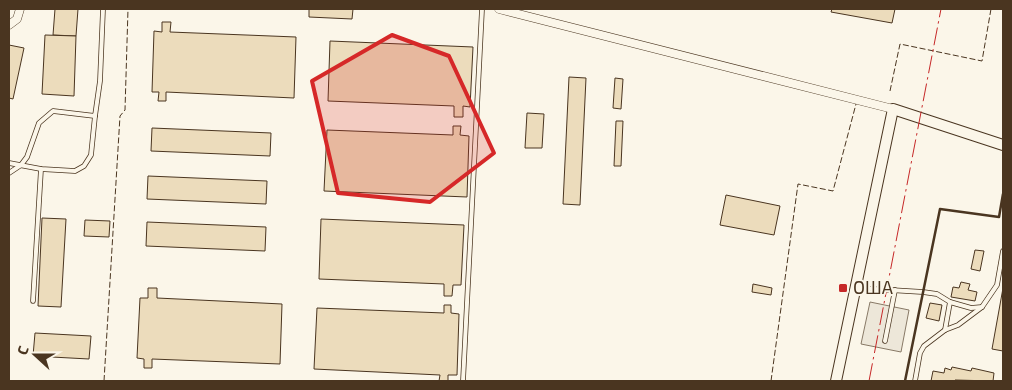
<svg xmlns="http://www.w3.org/2000/svg" width="1012" height="390" viewBox="0 0 1012 390" font-family="'Exo 2',sans-serif">
<rect width="100%" height="100%" fill="#fbf6e9"/>
<polygon fill="#ede7d9" stroke="#887966" points="870,302 909,310 901,352 861,344"/>
<g fill="#ecdcbc" stroke="#4a3520">
<polygon points="55,9 78,9 76,36 53,35"/>
<polygon points="309,9 353,9 352,19 309,17"/>
<polygon points="832,9 895,9 892,23 831,12"/>
<polygon points="162,22 171,22 170,32 296,37 294,98 166,92 166,101 158,101 159,92 152,92 154,31 162,32"/>
<polygon points="45,35 76,36 74,96 42,94"/>
<polygon points="330,41 473,47 470,107 463,106 463,117 454,117 454,106 328,101"/>
<polygon points="9,45 24,48 13,99 9,98"/>
<polygon points="569,77 586,78 580,205 563,204"/>
<polygon points="615,78 623,79 621,109 613,108"/>
<polygon points="527,113 544,114 542,148 525,148"/>
<polygon points="616,121 623,121 621,166 614,166"/>
<polygon points="453,126 461,126 460,135 469,136 467,197 324,191 327,130 453,135"/>
<polygon points="152,128 271,133 270,156 151,151"/>
<polygon points="148,176 267,181 266,204 147,199"/>
<polygon points="726,195 780,206 774,235 720,225"/>
<polygon points="42,218 66,219 61,307 38,306"/>
<polygon points="321,219 464,225 461,285 453,285 452,296 444,296 444,284 319,279"/>
<polygon points="85,220 110,221 109,237 84,236"/>
<polygon points="147,222 266,227 265,251 146,246"/>
<polygon points="975,250 984,251 980,271 971,269"/>
<polygon points="961,282 970,284 968,290 977,292 975,301 951,297 953,287 959,288"/>
<polygon points="753,284 772,288 771,295 752,292"/>
<polygon points="148,288 157,288 157,298 282,304 280,364 152,359 152,368 144,368 144,359 137,358 140,298 148,298"/>
<polygon points="1003,288 1003,351 992,349"/>
<polygon points="930,303 942,305 939,321 926,318"/>
<polygon points="444,305 451,305 451,313 459,314 457,375 448,375 448,381 439,381 440,375 314,369 317,308 444,313"/>
<polygon points="35,333 91,336 89,359 33,356"/>
<polygon points="952,367 971,371 972,368 994,373 993,381 955,380 955,381 931,381 933,371 944,373 945,368 951,370"/>
</g>
<g fill="none" stroke-linecap="round" stroke-linejoin="round">
<defs>
<g id="lane">
<polyline points="9,163 41,169 75,171 84,166 91,155 95,116"/>
<polyline points="9,173 21,165 27,157 39,123 53,111 95,116 100,81 103,9"/>
<polyline points="857,288 923,292 937,294 950,302 971,308 982,307"/>
<polyline points="33,301 41,169"/>
<polyline points="945,330 950,302"/>
<polyline points="885,341 895,290"/>
<polyline points="463,381 482,9"/>
<polyline points="915,381 920,353 924,346 945,330 958,325 982,307 997,285 1003,251"/>
</g>
<g id="street">
<polyline points="499,9 893,109"/>
<polyline points="9,25 17,19 20,9"/>
</g>
<polyline id="secondary" points="836,381 893,109 1003,145"/>
</defs>
<use href="#lane" stroke="#4a3520" stroke-width="5.5"/>
<use href="#street" stroke="#4a3520" stroke-width="9"/>
<use href="#secondary" stroke="#4a3520" stroke-width="12"/>
<use href="#lane" stroke="#fbf6e9" stroke-width="4"/>
<use href="#street" stroke="#fbf6e9" stroke-width="8"/>
<use href="#secondary" stroke="#fbf6e9" stroke-width="10"/>
<g stroke="#4a3520" stroke-width="1" stroke-dasharray="6 2.5" stroke-linecap="butt">
<polyline points="890,91 900,44 982,61 991,9"/>
<polyline points="104,381 120,116 125,110 128,9"/>
<polyline points="771,381 798,184 833,191 856,104"/>
</g>
<polyline stroke="#4a3520" stroke-width="2.5" points="905,381 940,209 999,217 1003,194"/>
<polyline stroke="#c62828" stroke-width="1" stroke-dasharray="18 4 2.5 4" stroke-linecap="butt" points="869,381 941,9"/>
</g>
<path fill="#d62828" fill-opacity="0.2" stroke="#d62828" stroke-width="4" stroke-linejoin="round" d="M392,35l57,21 45,97 -64,49 -92,-9 -26,-112z"/>
<rect fill="#c62828" stroke="#fbf6e9" stroke-width="2" x="838" y="283" width="10" height="10" rx="2.5"/>
<g text-anchor="middle" stroke-width="4" stroke-linejoin="round" paint-order="stroke">
<g font-size="18" fill="#4a3520" stroke="#fbf6e9" text-anchor="start">
<text x="853" y="294">ОША</text>
</g>
</g>
<rect width="1012" height="390" fill="none" stroke="#4a3520" stroke-width="20"/>
<g transform="translate(35 355) rotate(291)" stroke="#fbf6e9" stroke-width="4" paint-order="stroke">
<path d="M0-4L9 19L0 12L-9 19Z" fill="#4a3520"/>
<text y="-8" font-size="14" font-weight="bold" text-anchor="middle" fill="#4a3520">С</text>
</g>
</svg>
